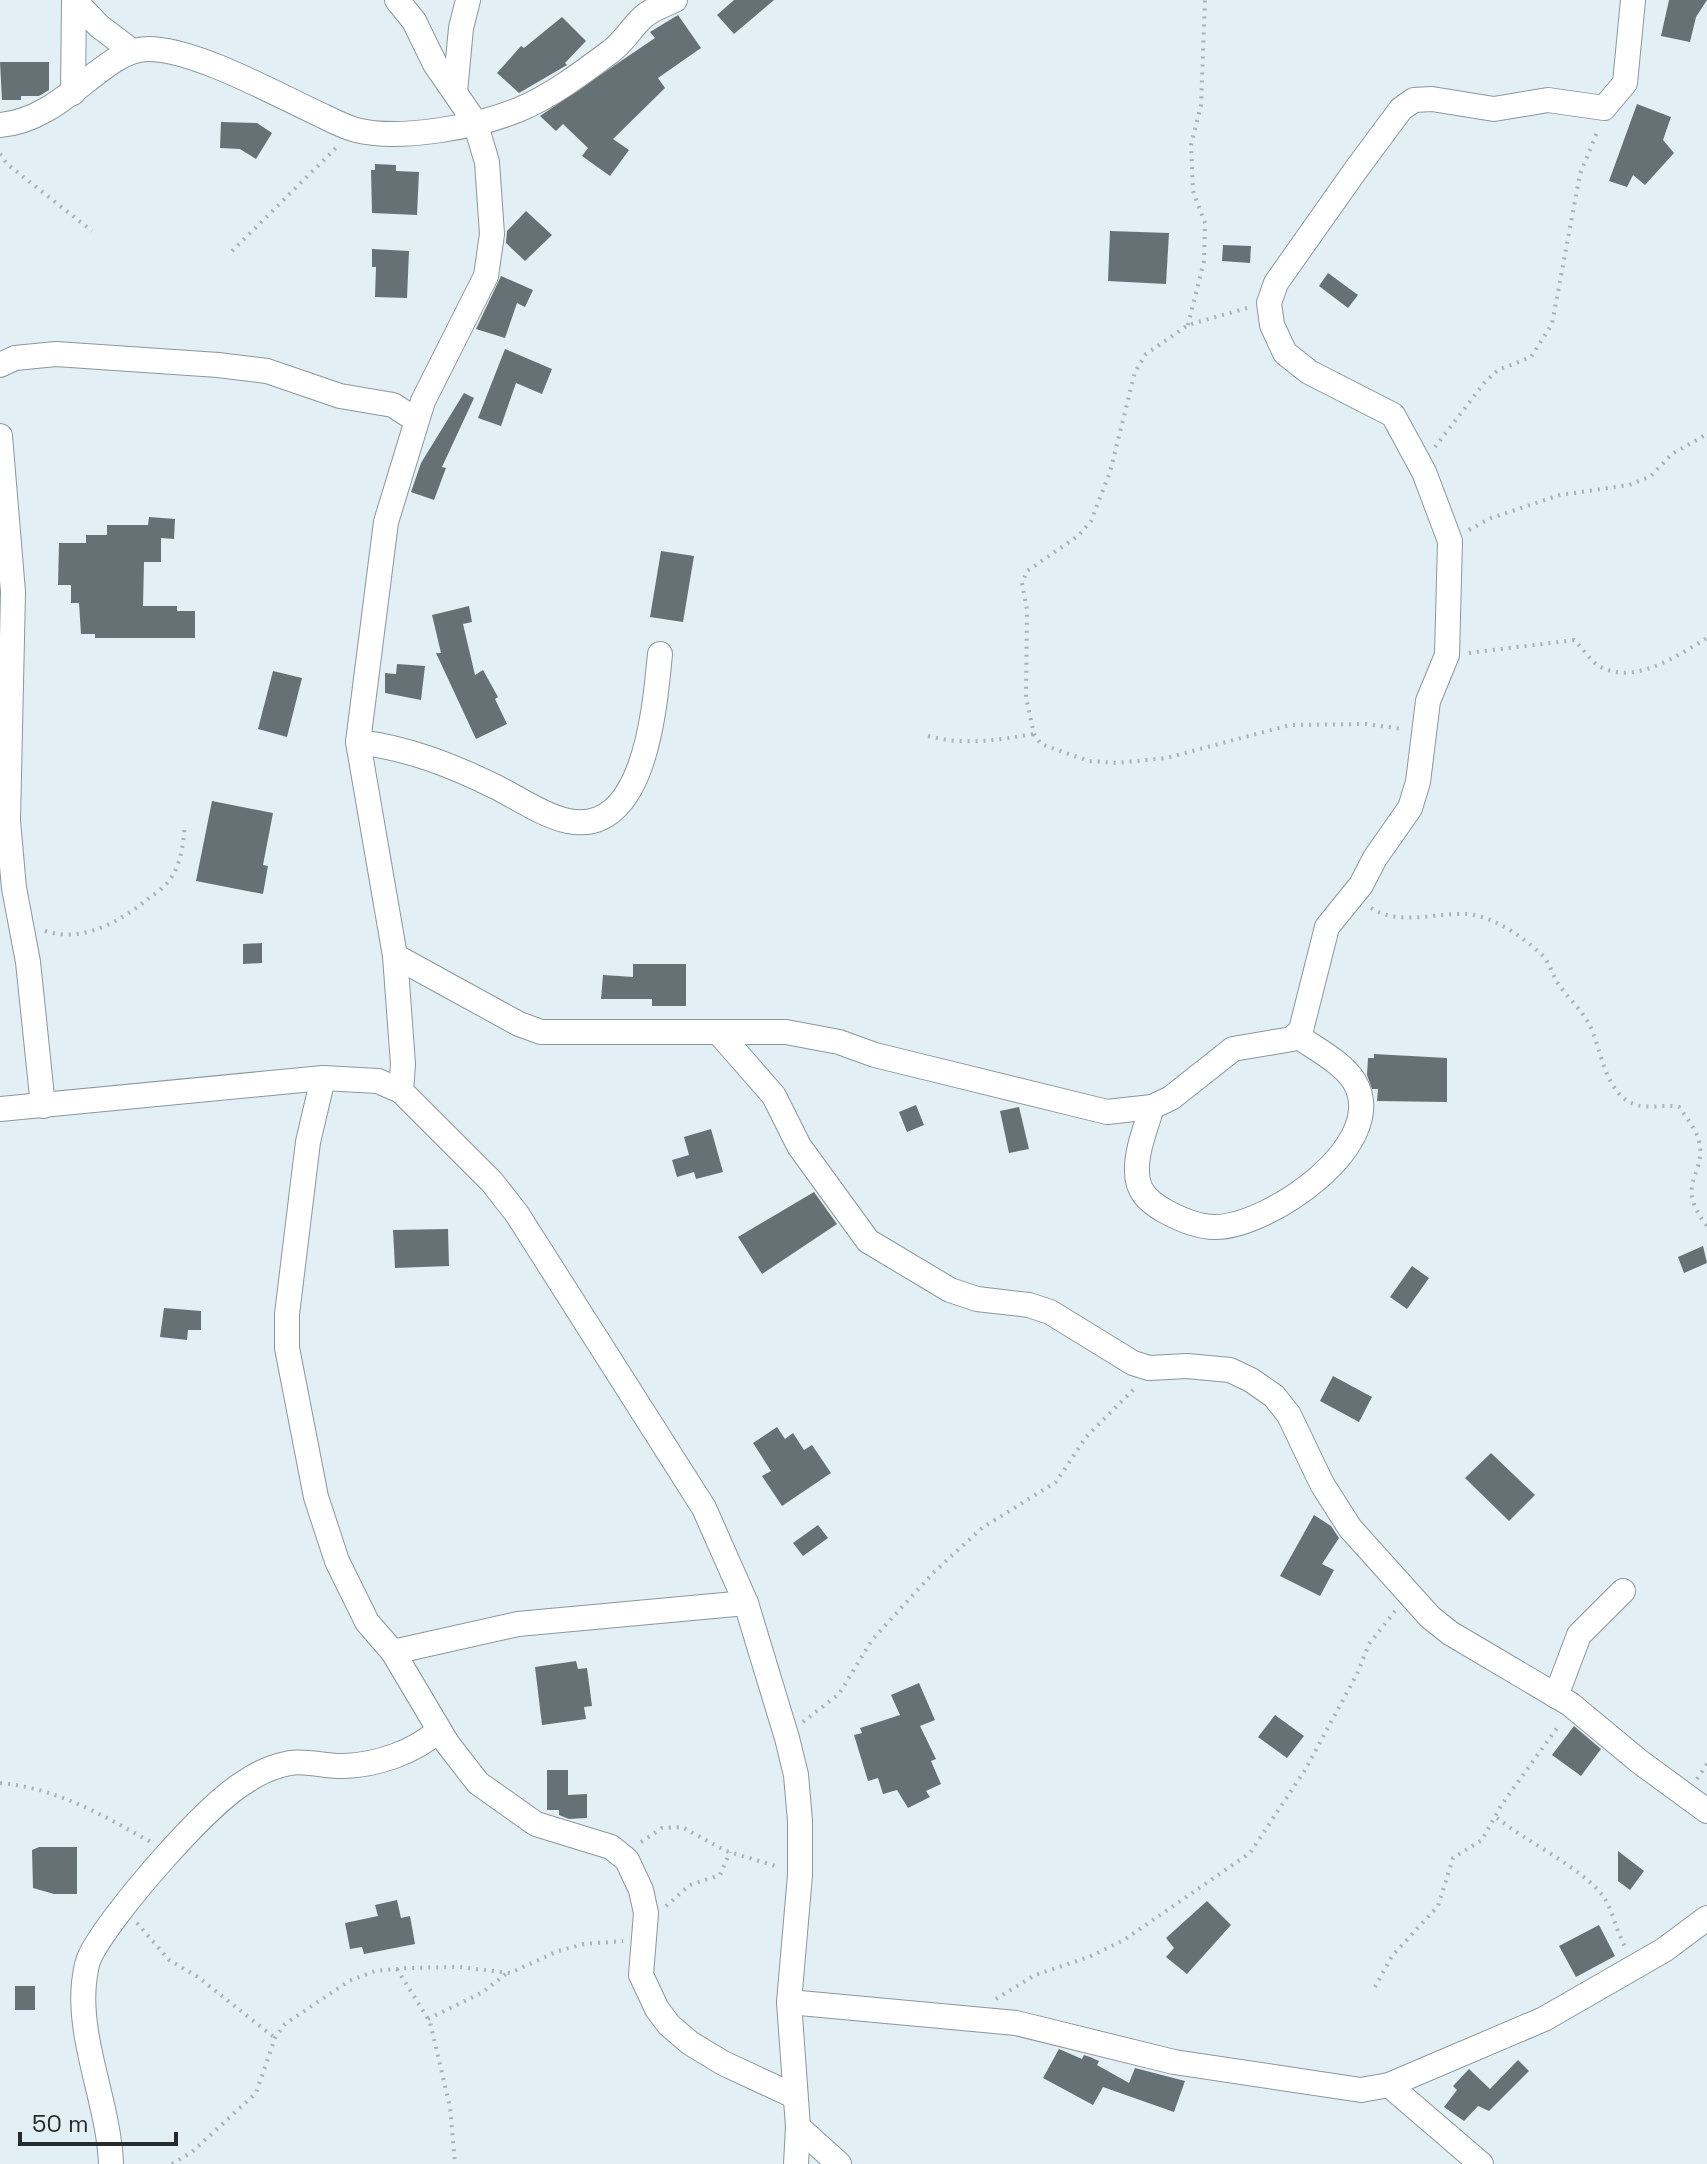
<svg xmlns="http://www.w3.org/2000/svg" width="1707" height="2164" viewBox="0 0 1707 2164" font-family="'Space Grotesk',sans-serif">
<rect width="100%" height="100%" fill="#e2eff4"/>
<g fill="#667175">
<polygon points="734,0 774,0 734,34 717,15"/>
<polygon points="1669,0 1707,0 1696,17 1690,42 1661,36"/>
<polygon points="678,15 701,48 658,78 665,88 613,139 629,150 610,176 582,156 588,148 563,124 556,131 540,116 655,38 650,32"/>
<polygon points="562,17 586,41 565,63 567,65 519,93 497,73 521,46 524,48"/>
<polygon points="0,62 49,62 49,90 39,96 21,96 21,100 2,100"/>
<polygon points="1637,104 1671,117 1663,140 1674,153 1645,185 1633,175 1627,187 1609,181"/>
<polygon points="221,122 257,123 272,133 256,159 240,149 220,148"/>
<polygon points="375,164 396,165 396,171 419,172 417,215 372,213 371,170 375,170"/>
<polygon points="526,211 552,235 525,261 506,243 507,231"/>
<polygon points="1110,231 1169,233 1166,284 1108,281"/>
<polygon points="1223,245 1251,246 1250,263 1222,261"/>
<polygon points="372,249 409,251 407,298 375,297 376,267 372,267"/>
<polygon points="1328,273 1358,295 1348,308 1319,286"/>
<polygon points="501,276 533,290 525,307 517,303 505,338 476,329"/>
<polygon points="505,349 552,369 542,394 516,383 501,426 478,418"/>
<polygon points="464,393 474,398 442,467 446,468 434,500 411,492 421,463"/>
<polygon points="149,517 175,519 174,539 161,538 161,562 144,562 143,606 177,606 177,611 195,611 195,638 95,638 95,634 81,634 79,603 71,603 71,585 58,585 59,543 86,543 86,535 107,535 107,525 148,525"/>
<polygon points="661,551 694,556 683,622 650,617"/>
<polygon points="469,606 472,622 463,624 475,675 483,670 498,697 495,699 507,724 476,739 436,653 441,653 432,615"/>
<polygon points="397,664 425,666 421,700 385,693 385,673 396,674"/>
<polygon points="273,671 302,678 287,737 258,729"/>
<polygon points="212,801 273,813 263,865 268,866 263,894 196,881"/>
<polygon points="262,943 262,963 243,964 243,944"/>
<polygon points="633,964 686,964 686,1006 652,1006 652,999 601,999 603,975 633,977"/>
<polygon points="1374,1054 1447,1058 1447,1102 1377,1101 1378,1089 1372,1089 1367,1075 1368,1058 1374,1058"/>
<polygon points="916,1105 924,1125 907,1132 899,1112"/>
<polygon points="1019,1107 1029,1149 1009,1153 1000,1111"/>
<polygon points="711,1129 723,1172 696,1179 694,1172 677,1177 672,1160 689,1155 684,1137"/>
<polygon points="814,1192 837,1224 762,1274 738,1237"/>
<polygon points="448,1229 449,1266 395,1268 393,1230"/>
<polygon points="1703,1246 1707,1263 1684,1273 1678,1257"/>
<polygon points="1412,1266 1429,1278 1407,1309 1390,1297"/>
<polygon points="164,1308 201,1311 201,1330 188,1330 187,1340 160,1337"/>
<polygon points="1333,1376 1372,1397 1359,1422 1320,1401"/>
<polygon points="777,1427 785,1439 793,1433 804,1450 812,1445 831,1473 782,1506 762,1476 771,1471 753,1443"/>
<polygon points="1491,1453 1535,1495 1509,1521 1465,1478"/>
<polygon points="1314,1515 1331,1526 1339,1538 1322,1564 1334,1570 1320,1596 1280,1576"/>
<polygon points="818,1525 828,1538 803,1556 793,1543"/>
<polygon points="576,1661 578,1669 587,1668 592,1706 584,1707 586,1719 542,1725 535,1667"/>
<polygon points="919,1683 935,1720 920,1726 936,1759 931,1761 941,1784 926,1791 930,1797 908,1808 897,1790 883,1794 878,1778 868,1781 854,1735 862,1733 860,1728 900,1715 891,1695"/>
<polygon points="1275,1715 1304,1736 1287,1758 1258,1737"/>
<polygon points="1574,1726 1601,1749 1581,1776 1552,1755"/>
<polygon points="547,1770 568,1770 568,1795 587,1794 587,1818 569,1819 559,1815 559,1810 547,1810"/>
<polygon points="39,1847 77,1847 77,1894 54,1894 33,1888 32,1850"/>
<polygon points="1618,1851 1644,1871 1630,1890 1618,1881"/>
<polygon points="397,1900 401,1918 410,1916 415,1944 364,1954 362,1947 350,1949 345,1923 378,1916 375,1905"/>
<polygon points="1207,1901 1231,1925 1187,1974 1166,1957 1174,1948 1166,1938"/>
<polygon points="1599,1925 1615,1956 1576,1977 1559,1946"/>
<rect x="15" y="1986" width="20" height="24"/>
<polygon points="1059,2049 1082,2059 1084,2055 1090,2057 1099,2061 1097,2065 1129,2083 1135,2068 1185,2081 1174,2112 1103,2087 1093,2105 1043,2078"/>
<polygon points="1518,2060 1529,2071 1489,2111 1478,2106 1464,2121 1444,2107 1457,2090 1453,2086 1469,2069 1490,2089"/>
</g>
<g fill="none" stroke-linecap="round" stroke-linejoin="round">
<defs>
<g id="minor">
<polyline points="74,0 99,26 132,51"/>
<polyline points="397,0 414,21 435,64 475,122 487,162 492,234 486,276 423,401 386,522 358,742 395,956 403,1064 401,1091"/>
<polyline points="455,92 461,28 468,0"/>
<polyline points="73,93 74,0"/>
<path d="M0,125c64,-5 103,-76 148,-76 48,0 129,46 175,67 10,5 22,11 33,14 44,11 120,-3 162,-20 32,-13 64,-37 92,-58 14,-10 21,-24 33,-35 9,-8 21,-12 32,-17"/>
<polyline points="0,365 15,358 56,354 218,365 267,371 340,396 393,405 416,420"/>
<polyline points="0,436 13,592 8,821 14,888 28,962 43,1106"/>
<path d="M358,742c50,6 93,23 138,45 22,11 48,29 72,34 78,16 87,-117 92,-167"/>
<polyline points="395,956 519,1024 541,1032 786,1032 839,1042 875,1055 1107,1112 1152,1107 1171,1098 1233,1049 1292,1039 1301,1030 1327,927 1361,885 1375,858 1410,808 1418,782 1428,701 1447,655 1450,541 1424,472 1393,415 1309,372 1285,353 1272,325 1269,303 1276,283 1355,171 1401,109 1414,100 1432,99 1494,109 1548,100 1604,108 1625,83 1633,0"/>
<polyline points="719,1033 774,1096 799,1146 868,1241 950,1290 977,1299 1029,1305 1050,1312 1133,1363 1149,1368 1187,1366 1230,1370 1251,1380 1274,1396 1289,1415 1322,1484 1350,1528 1430,1617 1450,1633 1570,1704 1640,1762 1707,1811"/>
<polyline points="323,1078 308,1142 287,1314 287,1348 316,1497 337,1561 367,1622 393,1652 447,1743 478,1783 536,1824 611,1847 627,1860 641,1890 646,1913 641,1975 657,2009 669,2025 690,2043 723,2063 794,2096"/>
<path d="M1152,1107c-6,20 -16,44 -15,65 0,19 11,29 26,38 16,9 34,17 52,17 54,0 177,-84 139,-146 -12,-19 -40,-33 -58,-46"/>
<polyline points="0,1109 323,1078 378,1081 401,1091 492,1182 517,1214 704,1508 746,1603 787,1738 796,1775 800,1821 800,1875 789,2002 798,2127 796,2164"/>
<polyline points="393,1652 518,1624 746,1603"/>
<polyline points="1556,1696 1579,1635 1623,1591"/>
<polyline points="789,2002 1016,2023 1174,2062 1361,2090 1389,2085 1544,2019 1664,1950 1707,1918"/>
<polyline points="1389,2085 1481,2164"/>
<polyline points="798,2127 839,2164"/>
<path d="M111,2164c-2,-59 -33,-123 -27,-181 1,-9 2,-20 7,-29 22,-42 114,-148 154,-172 13,-9 29,-16 45,-19 17,-3 36,4 54,3 33,-1 71,-14 95,-36"/>
</g>
</defs>
<use href="#minor" stroke="#8b979b" stroke-width="26"/>
<g stroke="#a7b2b6" stroke-width="4" stroke-dasharray="2 6" stroke-linecap="butt">
<polyline points="0,154 7,164 92,231"/>
<polyline points="232,251 338,146"/>
<polyline points="1247,308 1188,325 1146,354 1135,372 1110,472 1091,521 1078,536 1027,571 1022,583 1027,610 1026,697 1034,734 1041,744 1060,751 1089,761 1117,763 1166,758 1290,725 1366,724 1403,729"/>
<polyline points="1188,325 1204,261 1205,223 1193,191 1191,145 1201,105 1205,0"/>
<polyline points="1435,447 1485,382 1498,370 1531,357 1552,324 1580,174 1598,130"/>
<polyline points="1469,530 1491,518 1560,495 1629,485 1651,476 1672,454 1707,434"/>
<path d="M1469,653l105,-13c8,7 13,17 22,24 35,24 79,-7 111,-26"/>
<path d="M928,736c37,10 68,4 106,-2"/>
<path d="M1371,908c29,18 63,5 95,6 27,2 56,22 75,40 9,8 11,21 18,31 10,14 22,24 30,39 13,24 15,72 48,81 13,4 28,-1 42,2 7,10 17,22 20,34 8,36 -26,41 8,85"/>
<path d="M45,931c38,12 74,-9 103,-32 8,-6 18,-13 23,-21 11,-17 12,-35 14,-54"/>
<polyline points="803,1722 839,1694 872,1640 934,1572 982,1528 1056,1482 1086,1437 1136,1387"/>
<polyline points="1697,1779 1707,1764"/>
<path d="M0,1783c57,5 102,32 151,59"/>
<path d="M1497,1818c30,24 85,50 106,78 11,16 13,36 23,52"/>
<polyline points="641,1842 662,1828 682,1827 726,1851 779,1867"/>
<polyline points="666,1906 690,1885 720,1875 730,1852"/>
<polyline points="137,1923 169,1960 198,1977 275,2038"/>
<polyline points="397,1969 430,2022 450,2107 455,2164"/>
<polyline points="1375,1987 1392,1956 1438,1906 1453,1858 1482,1840 1502,1804 1560,1724"/>
<polyline points="996,1999 1035,1975 1089,1957 1124,1940 1250,1853 1305,1770 1357,1674 1369,1644 1395,1611"/>
<polyline points="428,2019 483,1992 507,1973"/>
<polyline points="172,2164 192,2152 256,2093 275,2038 285,2024 349,1981 375,1971 408,1968 460,1967 510,1973 558,1951 584,1944 623,1941"/>
</g>
<use href="#minor" stroke="#fff" stroke-width="24"/>
</g>
<path d="M20 2132v12h156v-12" fill="none" stroke="#262b2d" stroke-width="4"/>
<text x="32" y="2132" font-size="24" fill="#262b2d" stroke="#e2eff4" stroke-width="6" paint-order="stroke">50 m</text>
</svg>
